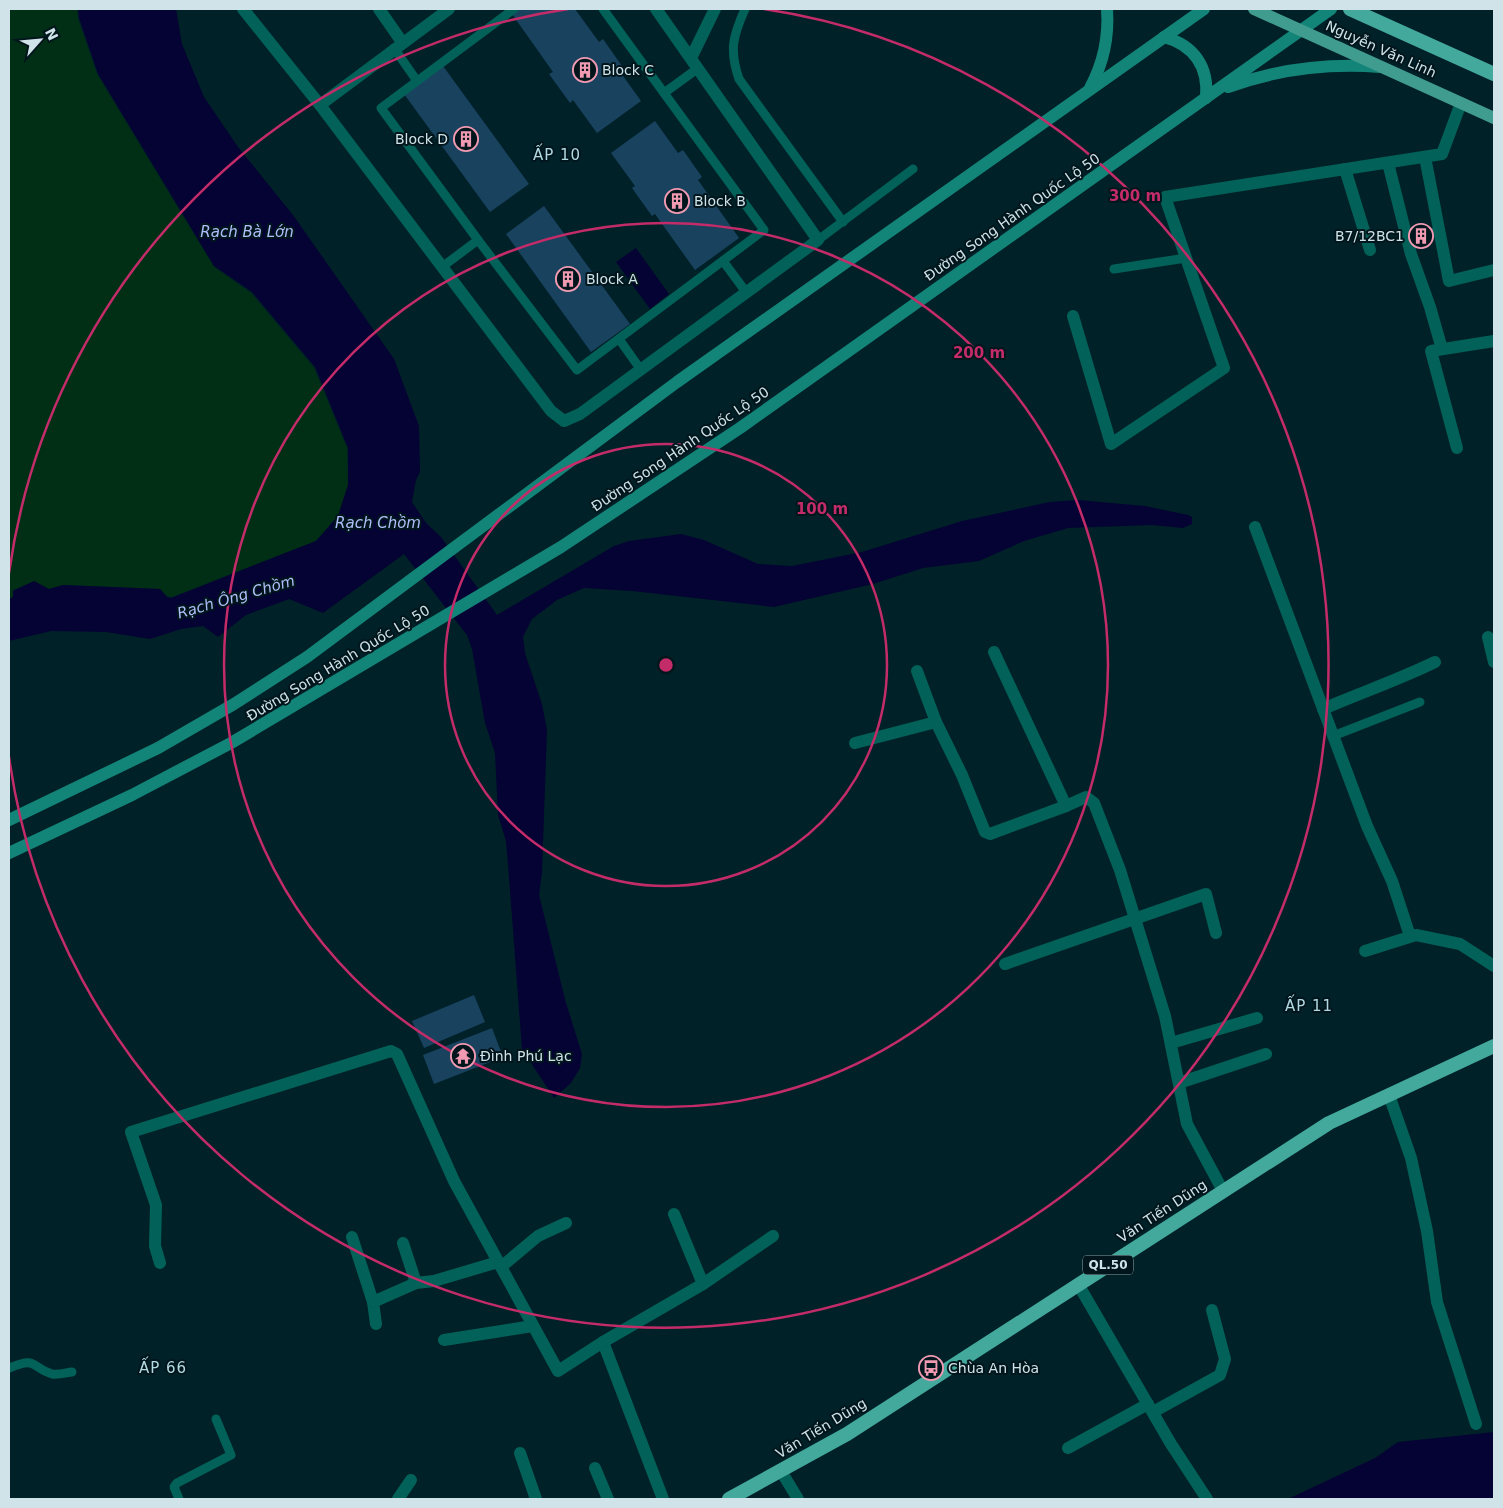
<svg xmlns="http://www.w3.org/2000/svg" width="1503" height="1508" viewBox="0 0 1503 1508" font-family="'DejaVu Sans',sans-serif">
<rect width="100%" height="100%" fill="#002128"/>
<polygon fill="#012f16" points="9,9 77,9 78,19 97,74 214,267 251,293 314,368 347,448 348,485 338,516 316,541 172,597 167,596 160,589 63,585 49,589 34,581 13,590 13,597 9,599"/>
<g fill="#050333">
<polygon points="78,9 176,9 182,44 204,97 238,147 293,215 394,359 419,426 420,472 416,480 412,502 426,523 441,537 497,615 614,546 629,541 681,534 704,540 758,564 792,566 862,552 962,521 1050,502 1078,500 1145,506 1188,515 1192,517 1192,524 1183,528 1152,525 1068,528 1024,541 979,561 923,568 873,584 774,607 632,591 584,588 557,600 532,619 523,637 525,653 542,704 547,730 542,872 539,895 566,1003 582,1054 580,1068 571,1083 554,1098 522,1049 508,864 506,841 498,815 495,753 485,723 472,649 467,635 404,554 323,613 289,599 246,615 218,637 203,626 181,629 150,639 106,632 51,631 9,641 9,599 13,597 13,591 34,581 49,589 63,585 160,589 167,597 171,598 316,541 338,516 348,485 348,448 315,367 252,292 214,266 98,74 79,18"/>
<polygon points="636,248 669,294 650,309 616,262"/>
<polygon points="1494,1432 1494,1499 1288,1499 1375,1458 1398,1442"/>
</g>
<g fill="#19425f">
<polygon points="519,9 575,9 599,42 603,39 622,66 618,69 641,101 597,133 573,100 570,103 549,74 553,72 512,14"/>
<polygon points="443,66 529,184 490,212 404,94"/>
<polygon points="655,121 678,153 683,150 702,177 698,180 739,238 695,270 655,214 652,216 632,188 635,186 611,153"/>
<polygon points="544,206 630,324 591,352 506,234"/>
<polygon points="1433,228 1435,237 1409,243 1408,234"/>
<polygon points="474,995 485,1022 424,1048 412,1021"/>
<polygon points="492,1028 503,1057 434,1084 423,1055"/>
</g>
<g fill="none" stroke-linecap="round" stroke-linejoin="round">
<g stroke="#026158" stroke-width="9">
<polyline points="603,9 664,93"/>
<path d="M745,9c-12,27 -16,41 -6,70l104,143"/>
<polyline points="394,48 417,81"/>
<polyline points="478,240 577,370 764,230 664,93 697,69"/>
<polyline points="818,240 913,169"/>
<polyline points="723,261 746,292"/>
<polyline points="442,267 478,240 381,108 514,9"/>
<polyline points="1114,269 1186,258"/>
<polyline points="619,339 641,370"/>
<polyline points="1333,736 1420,702"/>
<path d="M9,1368c29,-12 21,-1 43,6 6,1 13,-1 20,-2"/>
<polyline points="179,1499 174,1487 177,1483 231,1455 216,1419"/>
</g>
<g stroke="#026158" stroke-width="12">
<polyline points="243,9 320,105"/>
<polyline points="379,9 402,42"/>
<polyline points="449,9 320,105 551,411 564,421 580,414 818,240 656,9"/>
<polyline points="691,58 715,9"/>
<polyline points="1425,157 1449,281 1494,270"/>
<polyline points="1388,163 1411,254 1430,307 1442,349"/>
<polyline points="1345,169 1370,250"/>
<polyline points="1073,316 1111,444 1224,368 1165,197 1442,154 1461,103"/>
<polyline points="1457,448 1431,351 1494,341"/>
<polyline points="1255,527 1367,826 1392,881 1410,936"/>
<polyline points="1488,637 1494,662"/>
<polyline points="994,652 1066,806 1086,797 1094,803 1120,870 1165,1016 1187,1124 1223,1191"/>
<polyline points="917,671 936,722 962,775 985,832 990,834 1066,806"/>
<path d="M1323,709c37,-16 75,-29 112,-47"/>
<polyline points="855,743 936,722"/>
<polyline points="1365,951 1416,935 1460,944 1494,966"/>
<polyline points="1005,964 1206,894 1216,933"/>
<polyline points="1171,1043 1257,1018"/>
<polyline points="1179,1083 1266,1054"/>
<polyline points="1389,1095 1411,1158 1427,1231 1437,1302 1476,1424"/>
<polyline points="352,1237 373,1302 376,1324"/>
<polyline points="403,1243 416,1283 434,1281 498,1262"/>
<polyline points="160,1263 155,1246 156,1205 131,1132 391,1051 397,1054 454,1181 558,1371 603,1342 663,1499"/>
<polyline points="501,1267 538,1236 566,1223"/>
<polyline points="703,1284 773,1236"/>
<polyline points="1078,1284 1171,1444 1207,1499"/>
<polyline points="373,1302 416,1283"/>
<polyline points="444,1340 533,1326"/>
<polyline points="603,1342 703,1284 674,1214"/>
<polyline points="1153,1412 1220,1375 1225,1359 1212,1310"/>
<polyline points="1068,1448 1148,1404"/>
<polyline points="520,1453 536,1499"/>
<polyline points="595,1468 608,1499"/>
<polyline points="781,1471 798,1499"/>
<polyline points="398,1499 411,1480"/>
</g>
<g stroke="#138478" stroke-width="12">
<path d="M1164,37c30,8 45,30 42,61"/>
<path d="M1228,87c50,-18 100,-24 152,-20"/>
<path d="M1090,88c13,-24 19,-51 17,-79"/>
<polyline points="9,820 158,748 234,704 307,657 677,382 1204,9"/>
<polyline points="9,853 132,795 231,743 561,547 740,428 1331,9"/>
</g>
<polyline stroke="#419c90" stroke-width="12" points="1254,9 1494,118"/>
<g stroke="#42a99c" stroke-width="14">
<polyline points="1350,9 1494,74"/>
<polyline points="729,1499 847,1434 1329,1123 1494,1046"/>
</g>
</g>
<g fill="none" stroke="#c32c69" stroke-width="2.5">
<circle cx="666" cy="665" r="221"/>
<circle cx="666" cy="665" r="442"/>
<path d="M9 573A663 663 0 0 1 568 9M764 9A663 663 0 1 1 9 757"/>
</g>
<defs>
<symbol id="building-ring" viewBox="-11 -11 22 22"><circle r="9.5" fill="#00161c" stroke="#f19ab2" stroke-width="1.5"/><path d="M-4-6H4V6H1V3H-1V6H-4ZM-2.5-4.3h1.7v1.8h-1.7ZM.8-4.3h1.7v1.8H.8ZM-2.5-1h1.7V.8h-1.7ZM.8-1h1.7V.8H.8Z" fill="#f19ab2"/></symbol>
<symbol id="temple-ring" viewBox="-11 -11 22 22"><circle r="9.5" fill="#00161c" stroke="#f19ab2" stroke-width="1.5"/><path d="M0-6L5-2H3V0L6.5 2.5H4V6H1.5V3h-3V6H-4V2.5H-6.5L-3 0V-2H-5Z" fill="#f19ab2"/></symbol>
<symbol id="bus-ring" viewBox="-11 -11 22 22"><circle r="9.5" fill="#00161c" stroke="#f19ab2" stroke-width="1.5"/><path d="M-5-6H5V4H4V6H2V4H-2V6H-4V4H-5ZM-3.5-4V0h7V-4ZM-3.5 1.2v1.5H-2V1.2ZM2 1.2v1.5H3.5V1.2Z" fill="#f19ab2"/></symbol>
</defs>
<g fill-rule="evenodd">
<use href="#building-ring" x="571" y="56" width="28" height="28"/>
<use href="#building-ring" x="452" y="125" width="28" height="28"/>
<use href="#building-ring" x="663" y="187" width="28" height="28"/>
<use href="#building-ring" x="1407" y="222" width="28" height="28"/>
<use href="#building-ring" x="554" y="265" width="28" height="28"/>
<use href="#temple-ring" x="449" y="1042" width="28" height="28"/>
<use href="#bus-ring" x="917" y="1354" width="28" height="28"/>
</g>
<g text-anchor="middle" stroke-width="4" stroke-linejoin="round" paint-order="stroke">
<rect fill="#00161c" stroke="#92a6ab" stroke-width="1" x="1083" y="1255.5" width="50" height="19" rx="4"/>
<g font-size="12" font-weight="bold" fill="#d0e3e8">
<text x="1108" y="1269">QL.50</text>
</g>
<g font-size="14" fill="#d0e3e8" stroke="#00161c">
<text transform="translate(1381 49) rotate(24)" y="5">Nguyễn Văn Linh</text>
<text transform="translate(1012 217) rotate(-35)" y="5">Đường Song Hành Quốc Lộ 50</text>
<text transform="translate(680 449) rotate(-34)" y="5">Đường Song Hành Quốc Lộ 50</text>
<text transform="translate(338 663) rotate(-31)" y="5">Đường Song Hành Quốc Lộ 50</text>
<text transform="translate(1162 1211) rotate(-33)" y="5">Văn Tiến Dũng</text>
<text transform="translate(821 1428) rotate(-31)" y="5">Văn Tiến Dũng</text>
</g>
<g font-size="14" fill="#d0e3e8" stroke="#00161c" text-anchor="start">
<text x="602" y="75">Block C</text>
<text x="448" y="144" text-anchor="end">Block D</text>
<text x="694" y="206">Block B</text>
<text x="1404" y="241" text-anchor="end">B7/12BC1</text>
<text x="586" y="284">Block A</text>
<text x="480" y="1061">Đình Phú Lạc</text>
<text x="948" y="1373">Chùa An Hòa</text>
</g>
<g font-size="15" letter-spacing="1" fill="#b2d9e2" stroke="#00161c">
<text x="557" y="160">ẤP 10</text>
<text x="1309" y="1011">ẤP 11</text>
<text x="163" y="1373">ẤP 66</text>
</g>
<g font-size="15" font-style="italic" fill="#afbefa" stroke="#00161c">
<text x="247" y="237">Rạch Bà Lớn</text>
<text x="378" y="528">Rạch Chồm</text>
<text transform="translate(236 597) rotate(-16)" y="5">Rạch Ông Chồm</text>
</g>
</g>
<circle cx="666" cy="665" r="8" fill="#c32c69" stroke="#00161c" stroke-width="2.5"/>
<g font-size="15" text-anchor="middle" font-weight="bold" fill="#c32c69" stroke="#00161c" stroke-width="4" stroke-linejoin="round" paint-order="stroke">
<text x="1135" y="201">300 m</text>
<text x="979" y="358">200 m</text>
<text x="822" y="514">100 m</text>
</g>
<rect width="1503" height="1508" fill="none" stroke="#d0e3e8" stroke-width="20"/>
<g transform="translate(40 40) rotate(63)" stroke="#00161c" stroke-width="4" paint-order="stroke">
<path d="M0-4L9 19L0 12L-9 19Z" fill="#d0e3e8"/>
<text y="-8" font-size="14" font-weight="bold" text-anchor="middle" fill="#d0e3e8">N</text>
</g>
</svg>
